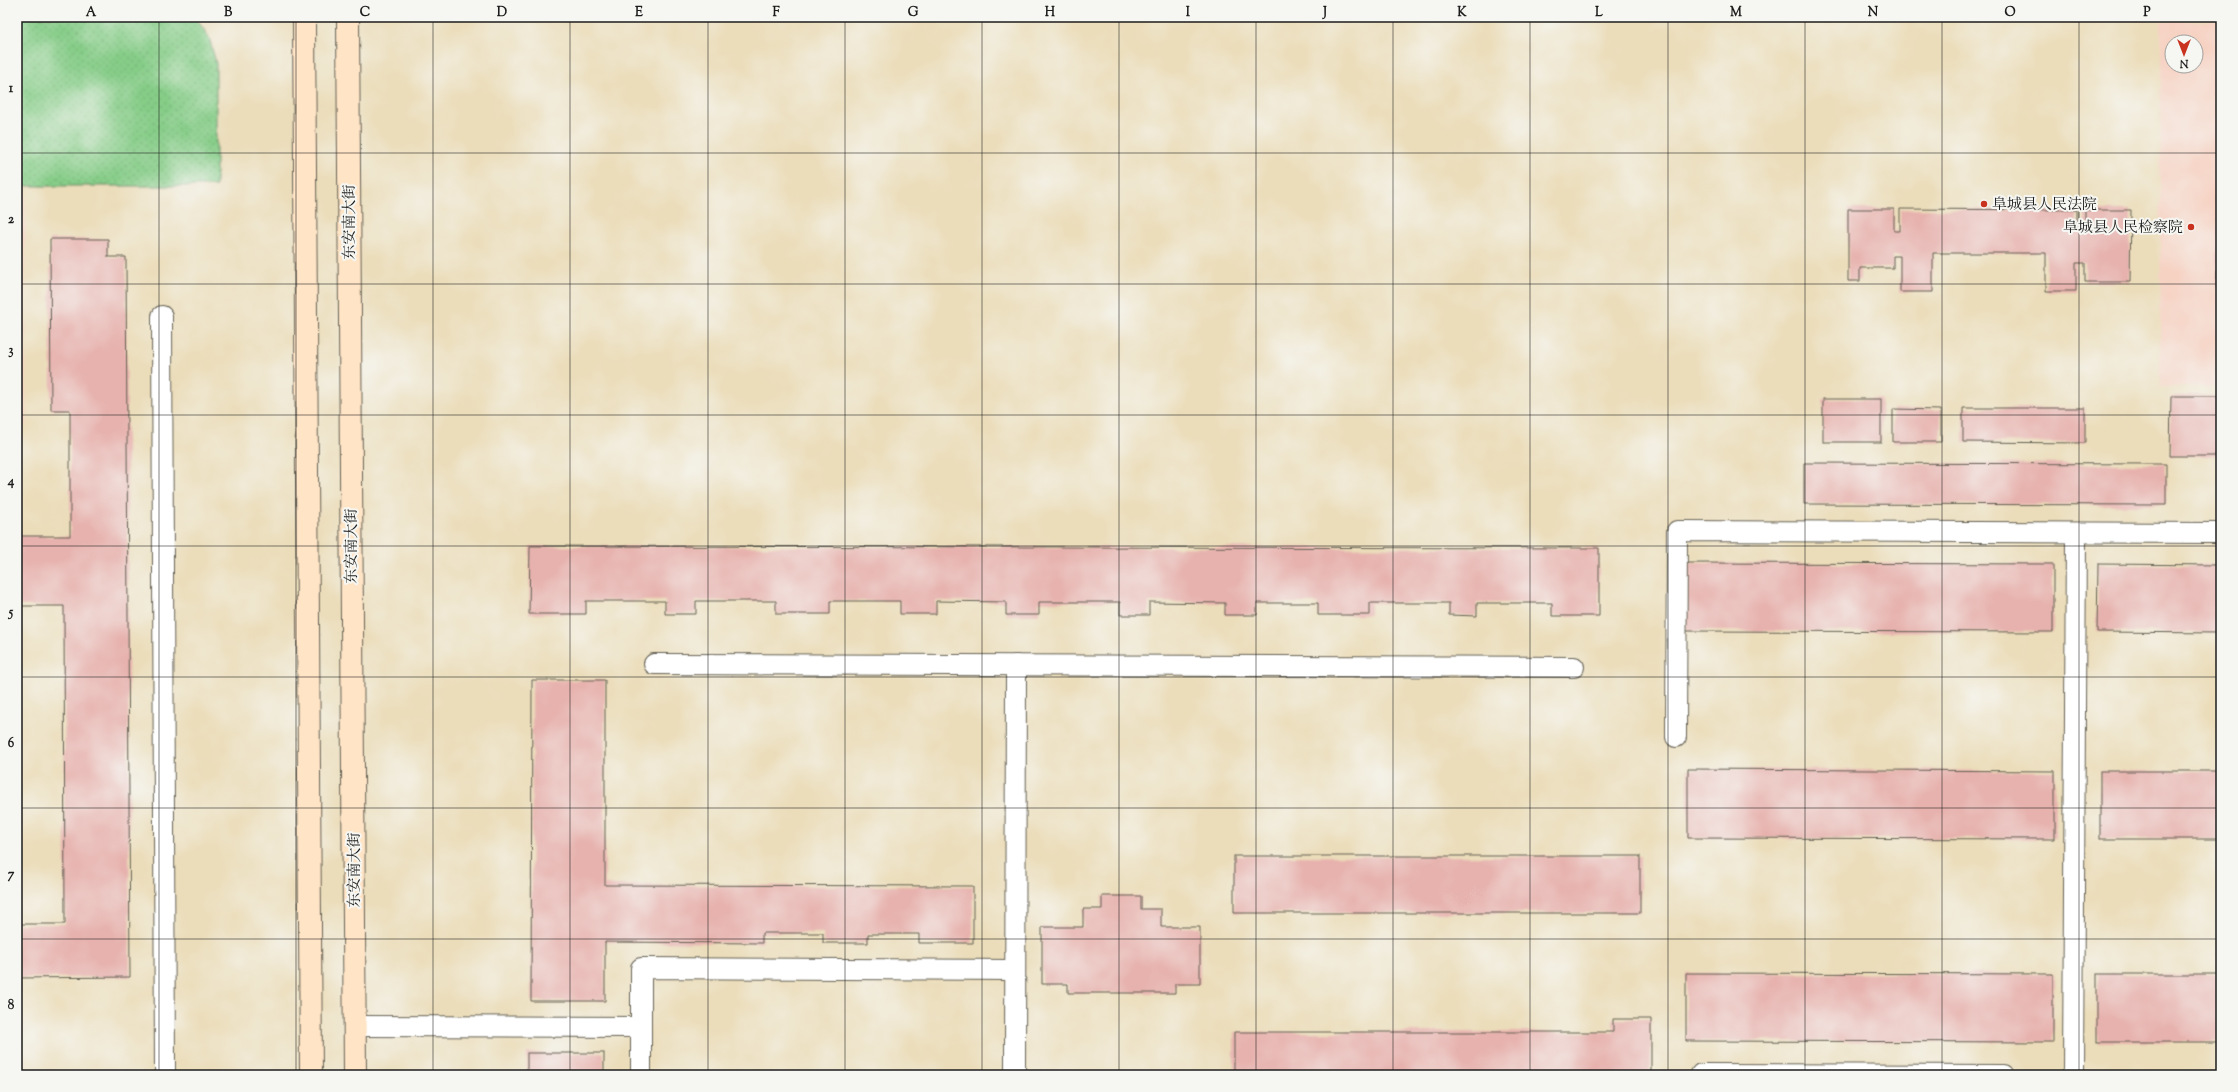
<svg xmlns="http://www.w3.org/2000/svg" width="2238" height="1092" viewBox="0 0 2238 1092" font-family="'Sorts Mill Goudy','Noto Serif SC',serif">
<defs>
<pattern id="grass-dots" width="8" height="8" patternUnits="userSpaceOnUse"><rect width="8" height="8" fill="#86cd88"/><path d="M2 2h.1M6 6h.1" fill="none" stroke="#73af75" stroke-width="1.8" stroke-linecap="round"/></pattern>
</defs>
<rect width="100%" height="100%" fill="#f6f6f2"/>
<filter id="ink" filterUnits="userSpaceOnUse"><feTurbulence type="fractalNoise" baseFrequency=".025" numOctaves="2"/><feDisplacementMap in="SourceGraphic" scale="8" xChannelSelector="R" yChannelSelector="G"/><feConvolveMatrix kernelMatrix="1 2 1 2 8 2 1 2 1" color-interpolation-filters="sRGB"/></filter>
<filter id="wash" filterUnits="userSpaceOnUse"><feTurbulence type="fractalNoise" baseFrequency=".012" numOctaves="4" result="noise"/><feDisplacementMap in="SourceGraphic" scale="16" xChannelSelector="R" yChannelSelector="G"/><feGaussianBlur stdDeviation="0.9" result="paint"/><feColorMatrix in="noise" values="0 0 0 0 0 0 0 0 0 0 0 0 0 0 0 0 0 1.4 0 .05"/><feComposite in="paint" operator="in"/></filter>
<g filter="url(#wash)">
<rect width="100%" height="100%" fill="#ebddba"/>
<g fill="#f6d2c3" fill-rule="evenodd">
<path d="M2161,21h60v366h-61zM2172,42h24v24h-24z"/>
<polygon points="17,169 21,172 25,186 26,425 17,425"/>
</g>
<polygon fill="url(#grass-dots)" stroke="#517452" points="17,17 195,17 209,37 216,63 216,186 25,186 21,172 17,169"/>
<g id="blocks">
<g fill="#e7b2ae">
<polygon points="2218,196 2221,196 2221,289 2217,289"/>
<polygon points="1848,209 1894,209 1894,231 1900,231 1900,209 2077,210 2077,223 2085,224 2085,210 2131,210 2130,282 2085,282 2085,263 2076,263 2076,291 2046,291 2046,253 1933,253 1933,292 1900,292 1900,256 1893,256 1893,268 1860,268 1860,281 1848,281"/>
<polygon points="50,239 108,239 108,257 126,257 130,977 17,978 17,924 65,924 64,606 17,606 17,536 70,536 70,410 51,410"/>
<polygon points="2171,396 2221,396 2221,456 2170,456"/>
<rect x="1823" y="399" width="58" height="43"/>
<polygon points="1963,408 2085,408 2085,443 1963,442"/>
<polygon points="1893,409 1941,410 1941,442 1893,442"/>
<polygon points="1804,463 2166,464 2166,505 1804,504"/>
<polygon points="530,546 1599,548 1599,616 1552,616 1552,603 1477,603 1477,616 1449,615 1449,603 1370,603 1370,615 1318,615 1318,603 1257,603 1257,615 1225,615 1225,603 1149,602 1149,615 1120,615 1120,602 1039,602 1039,615 1006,615 1006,602 936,601 936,614 900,614 900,601 830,601 830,614 776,614 776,601 696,601 696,614 665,614 665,601 586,601 586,614 529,614"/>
<polygon points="1686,563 2053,564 2053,632 1686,631"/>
<polygon points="2098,564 2221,565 2221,633 2097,632"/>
<polygon points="532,680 605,680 605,885 973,886 973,943 919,943 919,934 868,934 868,943 823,943 823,933 762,933 762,943 605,942 605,1001 531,1001"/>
<polygon points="1688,769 2055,771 2055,839 1688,838"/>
<rect x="2100" y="771" width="121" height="68"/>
<rect x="1234" y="856" width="406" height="57"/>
<polygon points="1102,896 1141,896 1141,909 1161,909 1161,927 1200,927 1200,984 1175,984 1175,993 1068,993 1068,984 1042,984 1042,927 1083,927 1083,909 1102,909"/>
<polygon points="1686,973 2053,974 2053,1042 1686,1041"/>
<rect x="2097" y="974" width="124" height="68"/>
<polygon points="1613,1019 1651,1019 1651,1075 1234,1075 1234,1032 1613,1032"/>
<rect x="527" y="1053" width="77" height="22"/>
</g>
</g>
</g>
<g filter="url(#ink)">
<use href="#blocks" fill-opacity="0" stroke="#646053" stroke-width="1"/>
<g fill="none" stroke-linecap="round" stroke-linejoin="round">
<defs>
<g id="service">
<polyline points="162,316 165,1075"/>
<polyline points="654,664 1574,667"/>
<polyline points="1676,737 1677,531 2221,533"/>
<polyline points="355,1026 641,1027"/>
<polyline points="1701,1074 2003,1075"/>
<polyline points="641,1075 641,968 1015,970"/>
<polyline points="1015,1075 1016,665"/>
<polyline points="2073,1075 2076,533"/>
</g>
<g id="secondary">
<polyline points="304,17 311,1075"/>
<polyline points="348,17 355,1075"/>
</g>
</defs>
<use href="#service" stroke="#646053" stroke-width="22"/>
<use href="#secondary" stroke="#646053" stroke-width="24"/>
<use href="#service" stroke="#fff" stroke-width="20"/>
<use href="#secondary" stroke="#ffe4c6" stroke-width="22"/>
</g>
</g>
<path fill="none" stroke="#1c1c1c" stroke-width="1" stroke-opacity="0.55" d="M159,17v1058M296,17v1058M433,17v1058M570,17v1058M708,17v1058M845,17v1058M982,17v1058M1119,17v1058M1256,17v1058M1393,17v1058M1530,17v1058M1668,17v1058M1805,17v1058M1942,17v1058M2079,17v1058M17,153h2204M17,284h2204M17,415h2204M17,546h2204M17,677h2204M17,808h2204M17,939h2204"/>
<g fill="#c8321e" stroke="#f6f6f2" stroke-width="1.5">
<circle cx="1984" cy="204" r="4"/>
<circle cx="2191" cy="227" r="4"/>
</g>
<g text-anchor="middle" stroke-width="4" stroke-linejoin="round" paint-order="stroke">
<g font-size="15" fill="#1c1c1c" stroke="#f6f6f2" text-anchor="start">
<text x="1992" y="209">阜城县人民法院</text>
<text x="2183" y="232" text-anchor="end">阜城县人民检察院</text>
</g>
<g font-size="15" fill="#1c1c1c" stroke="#f6f6f2">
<text transform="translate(349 222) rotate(-90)" y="5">东安南大街</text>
<text transform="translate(351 546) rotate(-90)" y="5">东安南大街</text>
<text transform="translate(354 870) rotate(-90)" y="5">东安南大街</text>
</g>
</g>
<rect width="2238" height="1092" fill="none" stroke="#f6f6f2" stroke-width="44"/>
<g transform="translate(2184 54) rotate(180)"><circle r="19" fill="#f6f6f2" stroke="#9f9f9c"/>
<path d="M0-3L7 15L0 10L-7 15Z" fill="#c8321e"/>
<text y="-6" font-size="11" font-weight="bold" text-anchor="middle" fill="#1c1c1c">N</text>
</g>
<rect x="22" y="22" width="2194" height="1048" fill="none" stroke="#1c1c1c" stroke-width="1.5"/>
<g font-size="13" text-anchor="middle" font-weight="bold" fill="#1c1c1c">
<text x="91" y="16">A</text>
<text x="228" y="16">B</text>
<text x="365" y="16">C</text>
<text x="502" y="16">D</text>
<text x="639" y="16">E</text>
<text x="776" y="16">F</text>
<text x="913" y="16">G</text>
<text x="1050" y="16">H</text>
<text x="1188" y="16">I</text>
<text x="1325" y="16">J</text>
<text x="1462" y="16">K</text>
<text x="1599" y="16">L</text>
<text x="1736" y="16">M</text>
<text x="1873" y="16">N</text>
<text x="2010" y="16">O</text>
<text x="2147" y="16">P</text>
<text x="11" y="92">1</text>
<text x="11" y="223">2</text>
<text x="11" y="354">3</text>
<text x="11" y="485">4</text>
<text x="11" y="616">5</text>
<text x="11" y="747">6</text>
<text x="11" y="878">7</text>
<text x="11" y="1009">8</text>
</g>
</svg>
